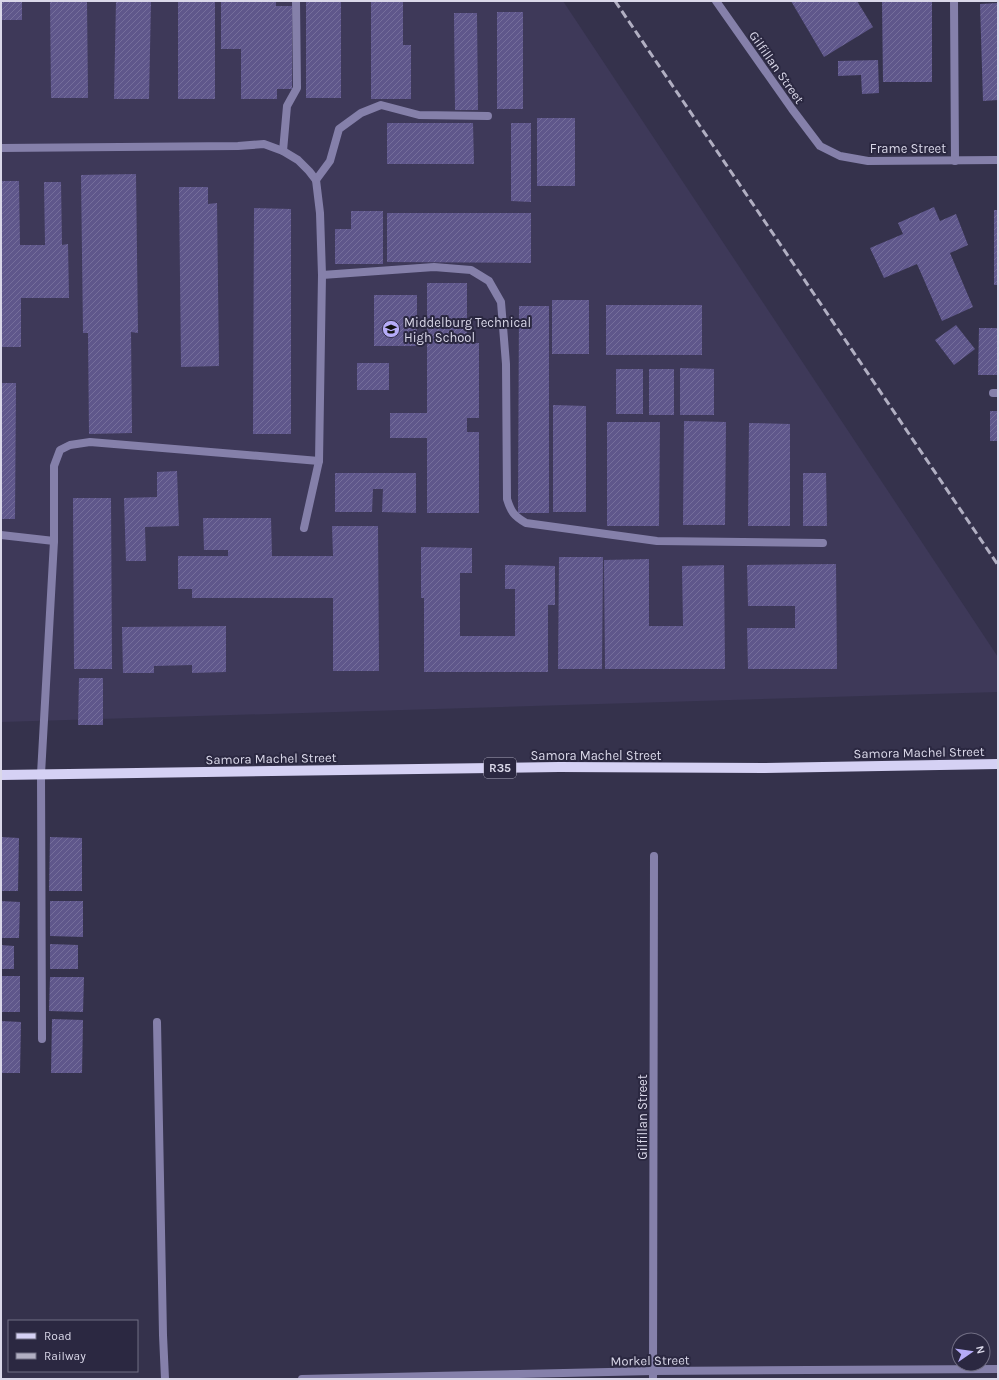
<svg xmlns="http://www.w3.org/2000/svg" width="999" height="1380" viewBox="0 0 999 1380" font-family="Karla,sans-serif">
<defs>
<pattern id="building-hatch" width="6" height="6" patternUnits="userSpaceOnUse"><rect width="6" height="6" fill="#5f578b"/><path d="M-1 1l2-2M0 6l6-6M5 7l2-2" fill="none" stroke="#756e9b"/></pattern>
</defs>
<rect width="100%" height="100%" fill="#35324c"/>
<polygon fill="#3e3959" points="1,1 563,1 998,657 998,692 1,722"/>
<g fill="url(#building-hatch)">
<rect x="1" y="1" width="21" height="19"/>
<polygon points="50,1 87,1 88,98 51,98"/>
<polygon points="116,1 151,1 149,99 114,99"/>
<rect x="178" y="1" width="37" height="98"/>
<polygon points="221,1 276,1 276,6 292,6 292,89 277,89 277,99 241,99 241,49 221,49"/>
<rect x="306" y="1" width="35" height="97"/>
<polygon points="371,1 403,1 403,45 411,45 411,99 371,99"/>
<polygon points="791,1 857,1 873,27 824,57"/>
<polygon points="882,1 932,1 932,82 883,82"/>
<polygon points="998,3 998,100 983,101 980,4"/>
<rect x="497" y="12" width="26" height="97"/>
<polygon points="454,13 477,13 478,110 455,110"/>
<polygon points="878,60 879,93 862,94 861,75 838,76 838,61"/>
<rect x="537" y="118" width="38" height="68"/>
<polygon points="387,123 473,123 474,164 387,164"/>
<polygon points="511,123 531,123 531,202 511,201"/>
<polygon points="136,174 138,333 131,332 132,433 89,434 88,333 83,333 81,175"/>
<polygon points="1,181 19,181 20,245 45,245 44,182 61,182 62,245 68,244 69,298 21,298 21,347 1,347"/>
<polygon points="179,187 208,187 208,204 217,203 219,366 181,367"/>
<polygon points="934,207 940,221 956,214 968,245 950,253 973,307 942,321 917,264 884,278 870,248 903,234 898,223"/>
<polygon points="254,208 291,209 291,434 253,434"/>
<rect x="994" y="210" width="4" height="75"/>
<polygon points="351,211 383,211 383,264 335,264 335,229 351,229"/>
<polygon points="387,213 531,213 531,263 387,262"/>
<polygon points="427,283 467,283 467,343 479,343 479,418 467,418 467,432 479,432 479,513 427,513 427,438 390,438 390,413 427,413"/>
<rect x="374" y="295" width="43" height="51"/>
<rect x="552" y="300" width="37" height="54"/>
<rect x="606" y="305" width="96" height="50"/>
<polygon points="519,306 549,306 549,513 518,513"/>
<polygon points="956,325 975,349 954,365 935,340"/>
<polygon points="979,328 998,328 998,375 978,375"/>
<rect x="357" y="363" width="32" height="27"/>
<polygon points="680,368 714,369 714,415 680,415"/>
<rect x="616" y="369" width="27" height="45"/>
<rect x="649" y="369" width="25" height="46"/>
<polygon points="1,383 16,383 15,519 1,519"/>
<polygon points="553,405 586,406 586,512 553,512"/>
<rect x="990" y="411" width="8" height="30"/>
<polygon points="684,421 726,422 725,525 683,525"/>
<polygon points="607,422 660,422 659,526 607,526"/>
<polygon points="749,423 790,424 790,526 748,526"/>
<polygon points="177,471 179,526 145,527 146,561 126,561 124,498 157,497 157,472"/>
<polygon points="335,473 416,473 416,513 382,512 383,489 373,489 372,512 335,512"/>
<polygon points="803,473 826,473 827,526 803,526"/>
<polygon points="73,498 111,498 112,669 74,669"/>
<polygon points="203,518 271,518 272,556 333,556 332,526 378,526 379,671 333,671 333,598 192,598 192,589 178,589 178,556 228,556 228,550 204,550"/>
<polygon points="421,547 472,548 472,573 460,573 460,636 515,636 515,589 505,589 505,565 555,566 555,605 548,605 548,672 424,672 424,598 421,598"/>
<polygon points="559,557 603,557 602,669 558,669"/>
<polygon points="649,559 649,626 683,626 682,566 724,565 725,669 605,669 604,560"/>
<polygon points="836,564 837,669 748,669 747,628 795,628 795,606 748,606 747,565"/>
<polygon points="226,626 226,672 192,673 192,665 154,666 154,673 123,673 122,627"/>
<polygon points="79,678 103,678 103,725 78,725"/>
<polygon points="1,837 19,838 18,891 1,891"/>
<polygon points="50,837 82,838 82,891 49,891"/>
<polygon points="1,901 20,902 19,938 1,938"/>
<polygon points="50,901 83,901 83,937 50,936"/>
<polygon points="50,944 78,945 78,969 50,969"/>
<polygon points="1,945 14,946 14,969 1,969"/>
<rect x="1" y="976" width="19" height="36"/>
<polygon points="50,977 84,977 83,1012 49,1011"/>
<polygon points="52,1019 83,1020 82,1073 51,1073"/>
<polygon points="1,1021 21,1022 20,1073 1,1073"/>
</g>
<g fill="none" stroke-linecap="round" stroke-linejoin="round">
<g stroke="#8580aa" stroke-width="8">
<polyline points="954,1 955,161"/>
<polyline points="1,148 238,146 264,144 283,151 298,160 309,171 316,180 320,213 322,275 319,461 304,528"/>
<polyline points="283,151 287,106 297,88 296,1"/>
<polyline points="316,180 330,161 339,129 361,113 381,105 419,115 488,116"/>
<path d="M322,275l112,-8 37,3 18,11 12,21 5,62 1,135c4,13 7,17 19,24l131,18 166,2"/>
<polyline points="1,535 54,541"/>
<polyline points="157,1022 163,1335 165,1379"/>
<polyline points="42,1039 41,774 54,541 54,466 60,450 70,445 90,442 319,461"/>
</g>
<g stroke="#8580aa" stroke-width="8">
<polyline points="716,1 792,109 820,146 840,156 868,161 998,160"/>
<polyline points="993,393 998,393"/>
<polyline points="302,1379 653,1371 998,1369"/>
<polyline points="653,1379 654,856"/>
</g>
<polyline stroke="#d5d1f4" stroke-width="10" points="1,775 559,767 765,768 998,764"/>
<polyline stroke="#b1afc2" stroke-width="3" stroke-dasharray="8 4" stroke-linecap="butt" points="615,1 998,565"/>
</g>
<defs>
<symbol id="school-disc" viewBox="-11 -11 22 22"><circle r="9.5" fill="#b6acf8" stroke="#2b2841"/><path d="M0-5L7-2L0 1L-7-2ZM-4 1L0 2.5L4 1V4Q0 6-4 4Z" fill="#111"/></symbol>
</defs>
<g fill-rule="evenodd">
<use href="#school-disc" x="381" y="319" width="20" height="20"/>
</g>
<g text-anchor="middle" stroke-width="4" stroke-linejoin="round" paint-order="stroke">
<rect fill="#2b2841" stroke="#a6a3b7" stroke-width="1" x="484" y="758" width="32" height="20" rx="3"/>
<g font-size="12" font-weight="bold" fill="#dad8e9">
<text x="500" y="772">R35</text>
</g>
<g font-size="13" fill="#dad8e9" stroke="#2b2841">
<text transform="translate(777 67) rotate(55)" y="5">Gilfillan Street</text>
<text x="908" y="153">Frame Street</text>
<text transform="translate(919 752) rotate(-1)" y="5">Samora Machel Street</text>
<text x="596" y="760">Samora Machel Street</text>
<text transform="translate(271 758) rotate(-1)" y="5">Samora Machel Street</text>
<text transform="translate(642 1117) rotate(-90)" y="5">Gilfillan Street</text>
<text transform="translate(650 1360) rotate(-1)" y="5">Morkel Street</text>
</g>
<g font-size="13" fill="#dad8e9" stroke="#2b2841" text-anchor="start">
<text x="404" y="327">Middelburg Technical<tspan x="404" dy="15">High School</tspan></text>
</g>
</g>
<rect width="999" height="1380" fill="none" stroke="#dad8e9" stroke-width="4"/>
<rect x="8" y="1320" width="130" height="52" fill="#2b2841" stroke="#716e84"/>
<rect x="16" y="1333" width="20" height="6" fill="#d5d1f4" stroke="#716e84"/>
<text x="44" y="1340" font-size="12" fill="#dad8e9">Road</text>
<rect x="16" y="1353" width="20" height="6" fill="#b1afc2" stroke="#716e84"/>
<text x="44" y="1360" font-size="12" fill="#dad8e9">Railway</text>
<g transform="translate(971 1352) rotate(77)"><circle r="19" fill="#2b2841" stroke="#716e84"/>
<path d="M0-3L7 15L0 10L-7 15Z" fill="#b6acf8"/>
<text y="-6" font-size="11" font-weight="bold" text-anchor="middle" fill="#dad8e9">N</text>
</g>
</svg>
